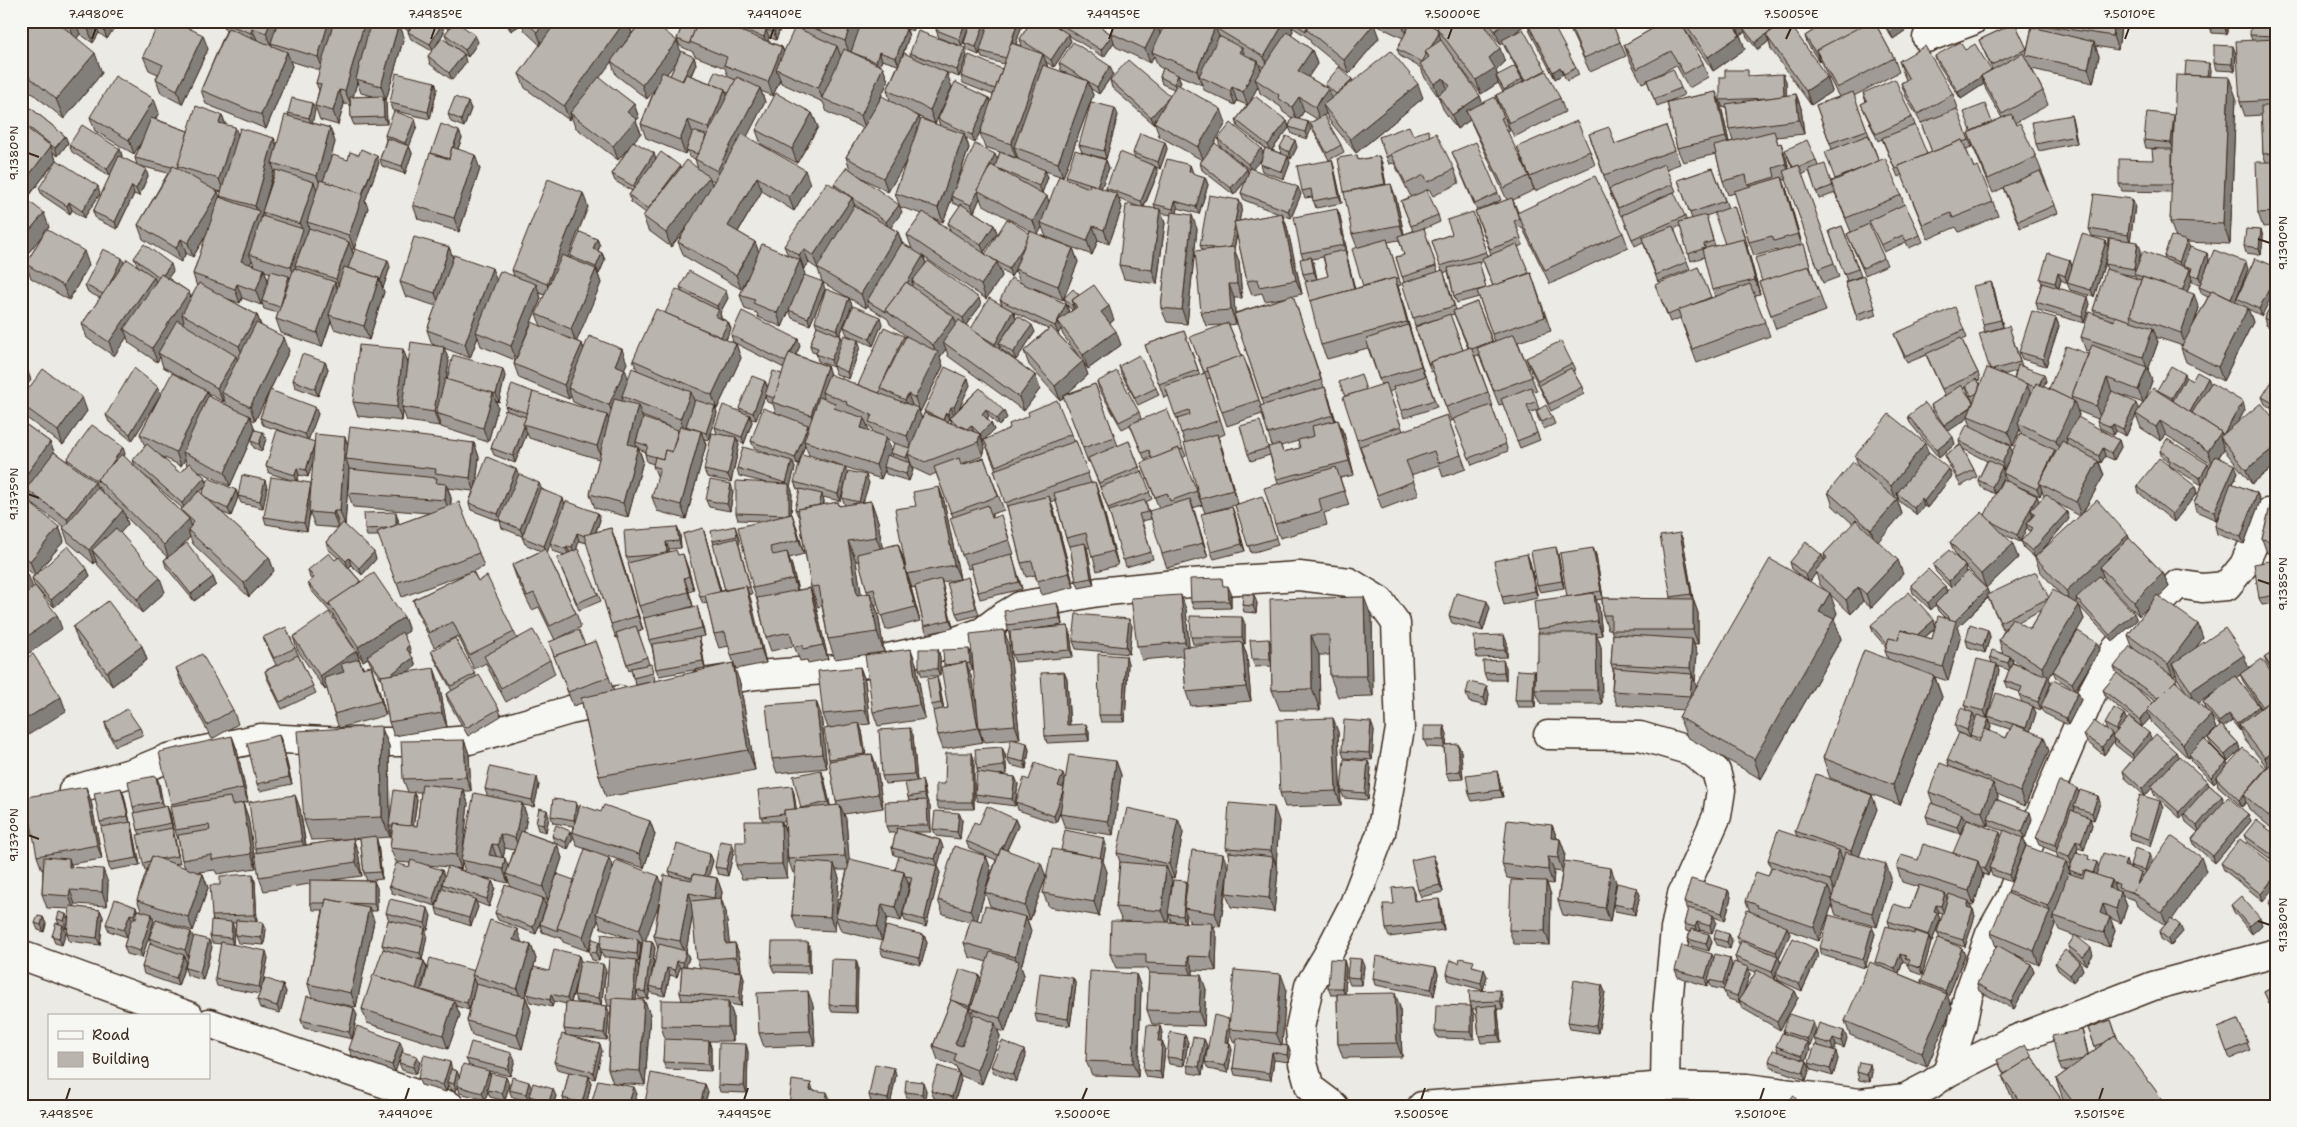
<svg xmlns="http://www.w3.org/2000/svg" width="2297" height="1127" viewBox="0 0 2297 1127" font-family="'Shantell Sans',sans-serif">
<rect width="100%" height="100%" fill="#ebeae5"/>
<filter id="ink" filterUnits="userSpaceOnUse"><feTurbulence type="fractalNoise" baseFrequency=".02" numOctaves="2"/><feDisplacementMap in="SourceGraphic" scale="10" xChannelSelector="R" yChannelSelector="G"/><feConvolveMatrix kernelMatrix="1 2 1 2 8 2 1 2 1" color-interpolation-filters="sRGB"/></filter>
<g filter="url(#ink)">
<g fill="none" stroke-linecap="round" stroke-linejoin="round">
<defs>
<g id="minor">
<polyline points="1927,38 1972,21"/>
<polyline points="703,683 756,675 838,669 939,647 982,632 1000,618 1020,606 1098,592 1176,584 1299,576 1349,582 1380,601 1396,623 1400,729 1381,833 1354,904 1327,956 1309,986 1300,1028 1303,1063 1310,1088 1334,1106"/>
<polyline points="1548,735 1640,736 1691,751 1716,771 1721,790 1717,816 1682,894 1675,929 1666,1025 1665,1086"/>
<polyline points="73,790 137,771 168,758 261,738 347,742 445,742 469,740 570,710 619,700"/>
<polyline points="21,955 189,1016"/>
<polyline points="209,1023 450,1106"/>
<polyline points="1947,1073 1962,1026 1968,996 1990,934 2010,899 2036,825 2091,695 2116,649 2178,584 2202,588 2227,586 2244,565 2267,513"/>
<polyline points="1422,1106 1665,1086 1747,1088 1860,1103 1905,1098 1930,1085 1947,1073 2009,1042 2153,986 2276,953"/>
</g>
</defs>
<use href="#minor" stroke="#3b2a1e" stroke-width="31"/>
<use href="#minor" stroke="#f6f6f2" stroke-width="28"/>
</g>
<g fill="#a09b96" stroke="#3b2a1e" fill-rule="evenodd">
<polygon points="21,21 118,21 107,39 99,33 93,43 80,34 77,38 102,73 64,119 21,84"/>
<path d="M222,21h148l1,2v-2h86v1l21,20 -10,15 -20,-15 -3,-8 4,-5 -7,-4 2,7 -9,16 31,14 -14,18 -22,-16 -2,-8 4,-5 -21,-12 -3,-7 1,-1 -9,-5 4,11 -18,63 -2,-1 2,4 1,21 -33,1 -3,-7v-13l-7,-1 -6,21 -18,-5 -5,-14 4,-16 -3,-7 4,-13 -30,-9 2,5 -26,63 -60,-25 -5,-14 25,-59zM357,82l4,11 12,3 -20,1z"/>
<path d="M504,21h148l29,31 13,5 2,7 -5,12 19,7 18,-7 -3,-8 -30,-12 -2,-4 -13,-6 -3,-7 7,-18h40l-1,4h2l-1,-2 1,-2h58l-7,19 -7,-3 -1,4 14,6 2,5 19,-21 -2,-8h89v-2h27l-4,10 -6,-2 2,7 -8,25 10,-4 -1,-4 57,3 -8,21 -14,-5 7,15 -17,37 -20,-9 4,2 1,4 20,5 -2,-7 51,-21 2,4 2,-7 -30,-12 -2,-7 41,-7 2,-5 -22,-6 -2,-7 -1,4 -12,-5 -3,-7 7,-22h52l-7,23 6,2 -2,-7 11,-18h64l-1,2 17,11 5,-13h254l9,17 -30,36 -38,-31 -2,-5 -17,-11 1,4 -2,4 21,15 5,14 -9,13 18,11 -1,-4 28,-3 70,17 -67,55 -28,-34 -2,-6 -2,3 17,29 3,7 -15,8 -16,-30 -3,-7 7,-4 -13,-8 -5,8 12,10 -4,10 -15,-5 -3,-7 3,-9 -9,-6 -2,-5 -21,-14 -2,-7 -9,17 38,18 2,7 -17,22 10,4 -2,-7h17l-6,12 -3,-2 2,6 -6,16 -22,-8 -2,-7 2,-6 -10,11 49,25 -10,24 -8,-3 4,12 15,67 -9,2 31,91 6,14 6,20 8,13 10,41 -14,3 9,27 -25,8 3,12 -47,13 -5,-14 3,-40 -8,-29 -19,6 -3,-7 24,-8 -10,-32 -35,12 -17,-48 -3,1 18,55 -7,3 4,11 16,56 27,-1 13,42 -27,8 -16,-48 -30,8 -5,-14 -15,-56 -16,-47 -5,2 -19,-53 39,-14 16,44 4,-2 -11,-29 28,-19 -15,1 -5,-14 1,-62 -2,-5 39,-45 3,7 -3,14 40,-7 -35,-14 -3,-7 5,-13 -12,15 -32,-25 -2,-7 2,-3 -43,-24 -4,-13 -1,1 -42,-36 -2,-8 60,16 4,-7 -12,-5 -2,-7 3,-8 -5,-3 -4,-10 -4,7 -34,-16 -2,-5 -10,15 -36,-22 3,6 -17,26 -8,-5 2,5 20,7 -7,-4 -2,-7 54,11 -14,20 -9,-6 3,7 -30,82 -18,-6 3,6 -6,16 7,9 18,-22 -1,-4 16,-24 -3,-7 39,-30 -12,44 -22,-6 22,7 3,8 -8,20 6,2 -1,-2 29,-30 -2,-5 32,-11 2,7 -7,20 -4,-2 2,6 -14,34 12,2 -2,-5 36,-39 3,9 12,3 3,8 -9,29 -21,-6 -1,5 20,16 -10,95 -20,-2 -6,-14 10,-93 -10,-2 4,10 -8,61 -33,-5 -5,-14 20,-58 -20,-8 3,9 -13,36 -11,-4 -6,15 -46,-18 -4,-10 -4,7 35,14 5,14 -15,38 -32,-13 35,17 -2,-6 15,-3 35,25 -4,3 11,22 -33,24 -5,-7 5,13 -22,19 29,-10 23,62 11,-5 23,58 -6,3 5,17 -9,2 11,38 -27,8 -16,-53 -10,-27 -10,-25h-2l-24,-65 -4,3 -31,-35 -5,-14 24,-22 -34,-17 2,7 19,13 -19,28 -14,-10 -2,-4 -1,3 36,26 5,14 -16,22 -76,-55 -2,-7 -6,8 3,9 -23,46h-1l3,7 3,-6 -1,-2 46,-26 -11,23 21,-20 27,30 -8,8 -10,-10 -2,3 4,4 3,7 -9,9 86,-5 3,7h2l15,42 9,13 18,69 -21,6 -7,-24 -3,1 7,37 -15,3 -3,-7 -5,-29 -5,-14 -10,-38 -5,2 3,8 20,77 -32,8 -7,-20 -9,2 -5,-14 -13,-53 -14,-40h2l-12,-30 -1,1 2,7 -2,8 -22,8v1l23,-7 20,52 -12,4 1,4 13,11 8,25 -2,1 10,34 -42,10 -9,-31 -3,1 -6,-14 -9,-38 -17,-44 -6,3 -17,-8 -3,-7v2l3,7 -4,11 -23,-7 -1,-4 -4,9 -36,-12 3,7 21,9 -6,19 8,-1 7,20 4,27 16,-4 5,14 17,63 -34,9 -8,-26 -3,1 3,8 6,39 -49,7 -7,-20 -6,-33 -4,1 -7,-20 -12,-71h-1l-3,-7 5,-19 -3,-1 -3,-7 49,-16 -34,-11 -4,-10 -7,20 -5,-2 2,5 -5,18 2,5 -1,23 6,14 7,26 -15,4 3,8 6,24 12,-2 5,14 13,57 -20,4 -1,-3 -7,1 -6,-15 -23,5 -5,-14 -9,-37 -4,-12 9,-67 -24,-1 -2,-7 27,-31 -24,-6 -2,-8 32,-14 -15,-6 -3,-7 25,-28 -3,-9 -6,-2 -2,-6 -9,24 -5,-1 1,3 -8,22 -7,-3 2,4 -8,37 -24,-5 -3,-7 13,-36 -2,-7 26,-15 -2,-4 26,-27 3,6 14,-13 2,-6 -51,-26 -2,-7 67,4 2,7 -4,9 31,11 3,9 28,10 46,-49 1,2h4l-19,-14 -2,-5 -18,-11 -2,-3 -2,3 -44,-26 -4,-13 -9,-6 -5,6 -2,-1 2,7 21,15 -15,35 -18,-7 -3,-8 6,-13 -13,30 -24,-10 -1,-4 -12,-4 -5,-14 9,-20 -8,14 -57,-33 -6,-14 10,-17 -17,22 -23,-17 -5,-14 3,-3 -15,-11 -2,-7 3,-4 -17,-10 -3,-7 17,-27 -11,13 -43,-33 -4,-11 -2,4 -44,-32 -6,-14 21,-29 -15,-14 -3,-7 -11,7zM628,23l8,5 -25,33 5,14 31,24 8,-11 -14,36 5,14 39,16 2,-5 2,8 6,2 3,10 -17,-1 -1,-2 -24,-7 -22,-18 7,-8 -5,-12 3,-3 -5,-14 -35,-26 33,-45zM882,60l16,5 -11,25 3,10 -12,3 10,-22 -5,-14 -3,-2zM676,62l-6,14 -4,-2zM1259,65l4,2 -2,3zM1178,75l24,10v-1l2,6 31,15 2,-4 10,4 -11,15 2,7 27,21 -2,6 -45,-15 2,7 30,24 -2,3 -1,-4 -38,-18 17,-28 -47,-38 2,-3zM780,79l1,4 42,19 4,10 36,16 -17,29 4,12 -16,15 1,3 -51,59 4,9 -29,-2 -4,-11 -17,-10 24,-41 32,20 16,-27 -63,-48 18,-34 -4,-11 12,5zM982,127l-2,6 5,14 15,5 -3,8 -39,20 11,-32 -3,-10 9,5zM1003,153l13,5 1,-2 1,3zM906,161l-11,32 5,14 22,7 -15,21 5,14 -10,-6 -4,-11 -8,-5 12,-15 -43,-36 29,16zM710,179l4,2 -2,4zM952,198l1,5 7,3 -12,17 2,7 -16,-12 9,4zM980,198l2,6 50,28 -47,22 -1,-2 13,-19 -3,-8 -22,-14 2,1zM854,204l14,10 -13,-7zM1237,235l10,46 5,14 10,-2 3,8 23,-4 -53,16 -1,-15h8l-3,-37 -5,-12zM924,257l62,42 16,-23 -2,-7 11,8 4,-7 5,12 -20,18 2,5 -31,24 -5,-4 15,-20 -58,-38 3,-4zM1067,305l5,5 -4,4 1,-2zM1236,320l28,85 -3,1 -12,-37 -7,-13 -13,-31 7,-1zM1061,329l2,6 18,24 -23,-25zM949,419l2,2v-1l1,3 -4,-1zM867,425l4,2 2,5 -4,-1zM887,440l7,3 -3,10 1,4 -3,-1 2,-5zM1298,441l2,7 -17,4 -2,-6zM847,476l-5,22 3,7 -6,1 -1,-4 -14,3v-4l-1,-4 17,4zM856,561h3l9,33 -7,1z"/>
<polygon points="923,21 971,21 962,46 939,38 936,30 938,27 923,23"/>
<path d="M1376,21h48l13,8 68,33 -9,9 2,5 24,3 1,3 1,-1 -19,-33 -2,-5 -2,2 -20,-24h48l-15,13 46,64 5,14 -51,25 -9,-19 5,13 -3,1 22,44 5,14 -21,10 5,12 105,21 5,14 -78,37 -28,-57 -5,1 6,17 -5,2 11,27 2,-1 20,58 -33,11 19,49 -4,1 6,17 13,8 3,7 -11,5 -6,-11 -2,-7 3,-2 -10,4 11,27 -20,8 -17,-44 -4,1 -20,-50 -4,1 18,50 -1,1 16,44 -36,14 -18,-45 -3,1 -18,-50 -2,1 -16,-45 22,-8 -22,7 -11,-44 -8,-25 8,-2 -5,-15 -11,2 13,43 -3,1 14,50 13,40h1l11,31 -33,11 -10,-28 -5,2 14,39 44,-16 19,54 -23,8 -4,-12 -28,10 8,20 -37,14 -25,-69 9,-50 15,-5 -13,-37 -41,11 -6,-14 7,-69 -5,-19 -11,2 5,20 -11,2 -3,-7v-16l-2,-5 36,-44 3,7 7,36 -1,1 9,36 8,-3 -6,-39 -5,-13 5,-79 1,5 21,-4 3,7 4,22 10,13 8,36 9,-3 -12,-30 10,-4 -17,-34 -5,1 -10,-27 34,-2 17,1 24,33 5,14 -26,13 -4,-7 -4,2 13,24 2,7 -16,7 14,43 4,-1 -10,-30 20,-7 24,-15 11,37 4,-2 -16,-43h2l-25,-59 46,41 3,7 -18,8 24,-8 -37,-80 -13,9 -14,-20 -4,-11 -14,-20 -4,-10 -21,-12 -3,-7 6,-11 -25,-12zM1442,43l39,51 17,-11 5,9 -7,3 4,13 -18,-5 -2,-7zM1483,261l10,25 -7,2 -7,-26zM1448,271l6,25 3,7 22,-6 16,45h-2l-16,-40 -21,8 -12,-37zM1454,314l14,34 -5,2 -13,-35z"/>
<polygon points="1566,21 1611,21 1626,56 1590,72"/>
<polygon points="1666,21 1785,21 1827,77 1832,91 1811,105 1771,49 1769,41 1758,50 1747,37 1745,32 1740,35 1733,25 1740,35 1745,49 1713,71 1685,30 1703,63 1708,77 1689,88 1676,65 1654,77 1681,88 1684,95 1667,102 1716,92 1721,106 1729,142 1733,141 1729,129 1726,107 1723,108 1720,100 1750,76 1786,81 1786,96 1796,94 1801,108 1804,134 1776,137 1778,144 1786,157 1789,169 1792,168 1785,150 1816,160 1818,166 1831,181 1835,180 1832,149 1816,105 1839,97 1820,61 1819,62 1807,43 1805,36 1826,22 1825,21 1874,21 1894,58 1899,72 1854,96 1879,161 1901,195 1904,204 1920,235 1923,242 1909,248 1906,242 1884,252 1871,224 1869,225 1887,265 1865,275 1850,241 1847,234 1851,232 1835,193 1819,199 1809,171 1802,175 1839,277 1823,283 1787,180 1783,180 1787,191 1802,244 1806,251 1813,276 1826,311 1776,329 1759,282 1762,282 1777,251 1777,250 1754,256 1749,242 1735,193 1728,195 1723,181 1716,154 1683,162 1677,148 1667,102 1657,106 1647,81 1642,83 1629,59 1624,45"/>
<polygon points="1881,21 1915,21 1916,23 1893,39"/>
<polygon points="2227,21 2227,34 2212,33 2210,26"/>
<polygon points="2276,21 2276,226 2263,227 2258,213 2266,162 2263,154 2262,115 2245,116 2240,102 2252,40 2250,35"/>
<polygon points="2015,23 2027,50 2031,31 2028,23 2121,27 2118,50 2095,46 2099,56 2093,83 2032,69 2043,91 2048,105 2015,123 2036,157 2058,213 2020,228 2003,188 1993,193 1973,147 1968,133 2002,118 1986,90 1984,84 1961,99 1938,64 1935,56 1965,50 1991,70 1992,69 1979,40"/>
<polygon points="1528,24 1576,68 1579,75 1567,81 1563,74 1555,79 1530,32"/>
<polygon points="208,49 182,104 161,93 156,79 158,74 149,70 143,56"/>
<polygon points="2236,54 2235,71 2216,70 2214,63"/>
<polygon points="1899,61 1953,94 1958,108 1956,109 1972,147 1966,149 1974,168 1993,202 1998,216 1959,232 1956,227 1928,239 1902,175 1898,177 1882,139 1878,141 1861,104 1866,102 1863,93 1912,117 1915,125 1910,127 1927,154 1932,152 1921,123 1906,97 1901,83 1906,80 1904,75"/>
<path d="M2211,70l-1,6 26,21 -6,147 -43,-2 2,6 18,5 2,7 -1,6 40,3 -10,27 17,-38 7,58 -14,-7 5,13 -30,59 -37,-19 -5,-14 2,-2 -27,-9 2,5 -10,28 4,11 -7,18 13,-8 -1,-1 30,-12 5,3 16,-3 2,6 35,26 -7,12 37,-2 -4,-12 -6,-4 -3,-7 14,-18v92l-2,-5 -22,18 -27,-33 -1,-2 -5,8 19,15 -5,12 24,9 3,8 -16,43 -27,-10 -2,-8 8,-21 -7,15 -20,-9 -2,-8 8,-18 -32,-19 -1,-4 -7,-4 -2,-7 50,16 1,-3 -45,-29 -5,6 -20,-13 -5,-13 -10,21 -10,-5 -2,4 -14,-7 -3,-7 1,-2 -20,-8 1,4 -1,3 41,22 2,7 -7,13 -9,-4 -4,7 -2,-1 5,13 -22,39 46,21 1,3 34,35 6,14 -10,9 44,42 -8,11 54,19 27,12v152l-27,-23 -3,-7 -4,5 -24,-21 -1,-5 -3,3 -23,-23 -1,-4 -2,1 -36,-35 -2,-5 -8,9 -36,-30 -3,-7 14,-16 -3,-7 19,-18 -5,-14 21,-29 -10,10 -34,-35 -2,-5 -2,2 36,42 -24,22 -34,-36 5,13 -24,41 40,-10 -25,40 -19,-12 -3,-7 -4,7 2,5 -5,13 32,-4 3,8 -13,25 -24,-12 -2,-5 -1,2 -8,-3 3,6 -6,18 19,20 -24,55 -28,-12 1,3 -1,2 35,20 -7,20 -2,-1 3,7 -15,37 -19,-7 -2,-5 -2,6 -5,-2v1l-9,30 -4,-1 5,12 -10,31 -25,-8 25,16 -17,42 4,11 -25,59 -77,-32 -5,-14 30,-57v-2l15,-35 -2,-6 22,-12 8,-22 -16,-5 -5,-14 21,-8 35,-7 48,-16 3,-6 -14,-5 -1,-4 -2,4 -24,-9 2,4 -5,13 -31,-10 -3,-8 7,-12 -4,-12 20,-26 -2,-6 24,-21 -1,-3v1l-13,-5 -2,-7 11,-15 -1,-4 27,-43 -2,-6 13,-3 -4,-14 7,-13 -3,2 -15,-31 -30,29 3,8 -13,46 -13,-4 7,20 -42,108 -70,-27 -7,-20 65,-99 -3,-8 1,-4 -13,-15 -2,-7 63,-5 2,5 9,-7 -7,-7 -2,-6 -5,5 -18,-17 -2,-8 34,1 2,6 4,-4 -15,-16 -3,-7 32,1 2,6 20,17 2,6 59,3 13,-3 -21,-24 -5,-13 -11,-10 -3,-7 9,-9 -3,-5 -7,15 -17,-8 15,24 -32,30 -30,-32 -6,-14 35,-27 21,-35 -2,-5 -9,19 -14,-7 -3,-7 9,-19 -24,-12 11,21 3,7 -16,9 -14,-24 -2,-7 15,-10 -1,-4 12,-15 -3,-8 -20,13 7,13 -16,14 -29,-35 -2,-7 29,2 -4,-6 -2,-7 14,-9 -19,-41 -19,8 -13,-29 70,-4 3,8 -5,2 16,33 2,7 -2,1 2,3 10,-14 21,-37 11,33 24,15 -2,6 5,2 39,-35 1,-2 -3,-1 -5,-14 14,-23 -2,-4 14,-40 -2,-6 2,-8 -13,41 -24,-7 -3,-7 -6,-3 -2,8 31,16 -6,19 -46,-13 -2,-8 6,-19 -2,-4 30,-19 2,7 34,-26 2,6 1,-8 -17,-3 -3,-7 43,-30 3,7 -5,35 11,9 -2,11 26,-1 -1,-4 12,-18 -6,-16 2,-30 -50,-1 -3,-7 34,-24 6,-11 -13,-1 -2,-8 30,-25 11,-40zM2118,273l17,3 1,3zM2192,279v3l8,2 -1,3 3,7 6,3 -13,25 4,-14 -12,-16zM2016,371l-2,8 -11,-4zM1966,387l2,6 5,8v1l-10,-14zM2119,394l24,9 -5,7zM2020,429l2,6 -10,17 -2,-6 -13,-7 16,7zM2013,484l27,12 2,-5 2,5 -5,6 -2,-6zM2057,503l23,13 -41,38 30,-35zM2041,610l-11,19 -12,-7zM1935,629l-3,10 -7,-2zM2012,659l13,8 -12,-4zM1997,666l12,4 -4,11 3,7 12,4 -1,3 3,7 -34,14 3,7 19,6 -4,9 -16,-7 1,-5 -4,-8 12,-47zM2176,674l1,4 10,15 -9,-9 -4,-7zM2240,674l3,7 18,27 -1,1 -1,-3 -23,-29zM2123,679l32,22 -2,2zM2217,691l-14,11 2,7 3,3 -10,-9zM2211,716l9,10 -12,12 3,7 17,17 12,-12 -2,-7 -15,-16 9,-6 8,10 1,-1 3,9 23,28 -1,1 -38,-3 -23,-25 11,-11zM1939,912l4,1 -6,19 3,7 -19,42v2l-22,-9 4,-13 4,2 1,2 1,1 2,5 11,4 9,-32v-1h1l8,-23 -2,-5z"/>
<polygon points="435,82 437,89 430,119 392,110 390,103"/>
<polygon points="21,100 65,136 68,143 58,156 53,152 56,160 27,199 49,227 47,230 89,265 69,300 31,278 26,264 44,233 21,262"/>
<polygon points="468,102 471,109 464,127 451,122 448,114"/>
<path d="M315,110l-3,13 18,5 5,14 -8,28 21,-10 31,3 -14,38 3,7 -14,41h-2l1,4 37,14 -7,21h-1l2,4 -15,48 -35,-11 -3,-8 -9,26 -41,-14 -5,-14 2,-6 -14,-4 -2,-6 -1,2 -19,-7 -2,5 -12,-4 29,16 4,10 28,26 -19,39 48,24 -10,26 7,3 30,-6 3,7 126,-1 5,14 -3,28 43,-10 46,28 33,10 2,7 -4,12 15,-4 5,14 27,88 -5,1 11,33 4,7 2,10 -19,4 -5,-15 -2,1 -11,-34 -2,1 -5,-14 -24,-81 -8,-2 -3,9 22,44 3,7 -22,9 -22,-52 8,-3 -12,-4 -3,-8 -3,10 29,60 5,14 -22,11 26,7 11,-4 18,50 126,-8 15,87 -149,27 -7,-21 -17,-73 -9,3 -24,-64 6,-2 -16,-33 -7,3 -15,-31 -5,-14 29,-14 -16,-7 -3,-7v-1l-20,-8 -2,-7 -29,-11 -2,-7 4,-12 -25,-3 3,10v7l28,48 5,14 -11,4 5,10 36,51 3,7 33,21 5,14 -49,28 -17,-32 -3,-7 -12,6 -16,-33 -24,11 -16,-33 -5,-14 57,-28 -68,25 -23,-61h-12l-2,-7 33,-10 1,5 30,-11 -76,-6 -5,-14 1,-22 -4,54 31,34 -14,16 -11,-10 -2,3 12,14 43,35 5,14 -6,3 8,19 -1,1 3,4 3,8 -10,6 33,10 8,45 -53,9 -5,-14 -7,-41 -12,-18 -2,-5 -5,3 -29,-44 -1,-3h-1l-21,-24 -3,-7 4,-3 -2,-2 -2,-8 27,-10 3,-2 -10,-9 -2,-7 12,-14 -23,-2 -5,-13 -3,18 -41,-7 -2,-7 27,-37 -22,-7 -3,-7 21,-33 -24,-8 -3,-7 9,-26 -14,29 -4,-2 4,11 -25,56 -33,-16 8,7 2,6 29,7 2,7 -7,19 -10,-4 48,45 5,14 -25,26 -56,-53 -3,-7 -9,10 32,30 3,8 -22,16 -28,-34 -2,-7 3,-3 -42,-41 3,8 -8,9 45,59 -23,21 -45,-49 -1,-3 -2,3 -26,-22 -5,-14 1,-1 -33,-24 -3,-9 -7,9v-82l29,21 4,10 14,10 -1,-3 58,-5 -1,2 11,11 -2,-7 12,-14 -5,-12 20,-39 -28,46 -23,-19 -3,-7 52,-28 3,7 27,-13 -25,-14 -3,-10 -3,5 -28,-19 -2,-6 -13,19 -27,-18 -5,-14 18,-26 -12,-6 -3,-7 39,-22 19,7 -6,-5 -3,-7 39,13 -5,7 21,14 2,6 6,-11 -4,-13 14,-40 -14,23 -7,-4 -5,9 -38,-23 -5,-14 30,-52 -28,-7 8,10 -9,20 -5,-2 -17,35 -21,-10 -3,-7 17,-36 -38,-24 -3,-7 51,4 2,7 -1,1 16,8 -2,-7 7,-18 -8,14 -39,-23 -5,-14 69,-4 -4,6 33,12 34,-16 4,10 12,10 36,3 3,7 12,-29 -1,-3zM274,170l1,2 -13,40 2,5h-3zM213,190l9,2 -2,4 1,2 -2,-1 -1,-5zM252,260l2,5 -4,-1zM265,271l6,2 -3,8zM208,393l15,9 1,-3 2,6 -17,-8zM159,455l22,11 4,-7 2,6 -7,8zM313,462l-1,23 -15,-4 2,-6 9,2zM139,471l43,37 -1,2 1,2zM96,486l5,3 1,3 -5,-4zM206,486l-4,8 -2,-2z"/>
<polygon points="812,113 818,127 797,163 761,144 756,130"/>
<polygon points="2073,122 2077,143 2039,151 2036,144"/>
<polygon points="417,126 409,146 412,153 405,174 382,166 380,159 386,140 385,135"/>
<polygon points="1666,126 1680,164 1666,169 1676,191 1621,216 1611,196 1589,134 1615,144"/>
<polygon points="462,138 458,149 480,169 459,232 418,219 413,205 431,153"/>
<polygon points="1517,147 1590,151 1595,165 1535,191"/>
<polygon points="1332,160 1334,167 1342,203 1316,208 1312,197 1305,198 1302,191"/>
<path d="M1713,168l15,40 6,-2 14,40 -1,1 13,47 -6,1 16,41 -73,27 -17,-45 -10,4 -12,-30 40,-25 13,31 4,-1 -11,-40 -13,4 -11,-35 -6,3 16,40 -32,13 -15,-40 -8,4 -13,-31 63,1 1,4 6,-1 -14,-39zM1718,212l7,32 -10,2 -9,-30z"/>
<polygon points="39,188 100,194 84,218 72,210 70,214 42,195"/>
<path d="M588,207l-20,50 3,2 -1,-3 27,-17 3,7 -2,5 4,2 3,7 -6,14h-1l3,9 -25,58 6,3 2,5 43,14 -3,6 4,10 9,-9 -4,-10 32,-47 17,-21 -2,-5 48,11 -8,15 1,4v1l7,4 3,7 -5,11 10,4 5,14 -24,51h-1l1,4 -8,27 -5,-1 2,6 -20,74 -29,-8 -5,-14 6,-19 -5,-12 1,-2 -7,-2 -2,-8 1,-2 -7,-3 4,12 -15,56 -33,-9 -5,-14 9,-35 -70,-21 -2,-5 -12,30 -21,-8 -3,-7 16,-38 -2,-4 29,-13 65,20 -26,-11 -2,-6 -2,3 -50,-21 -5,-14 1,-4 -34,-14 -3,-9 -8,21 -26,-10 5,13 -3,18 59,-3 -6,26 -3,-1 2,6 -10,35 -47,-15 -1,-3 -1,2 -32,-5 -4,-10 -1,10 -44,-5 -5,-14 50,-53 5,14 -1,9 33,-25 -8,-3 -5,-14 9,-24 -31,-10 -5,-14 49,-35 4,11 43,23 18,-5 -2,-6zM539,293l6,2 -9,19 5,12 -13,3 13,-31zM642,416l16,6 13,6 -28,-9z"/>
<polygon points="1842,226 1861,276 1847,281 1829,231"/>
<polygon points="2261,230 2263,237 2261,255 2246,253 2244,246"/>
<polygon points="1864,276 1877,315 1858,321 1845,282"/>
<polygon points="1991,282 1994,289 2003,327 1985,332 1983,324"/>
<polygon points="2276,297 2276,331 2266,325 2264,318"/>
<polygon points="849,298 852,305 840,335 842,340 858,340 860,347 849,379 836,374 833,367 818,361 816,353 812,352 810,345 817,327 815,321"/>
<polygon points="2056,318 2059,326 2046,366 2022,359 2019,352"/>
<polygon points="882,324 873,346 847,335 844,327"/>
<polygon points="1526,358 1572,363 1575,370 1573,371 1582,387 1584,394 1551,411 1529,366"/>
<polygon points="325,362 328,369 318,396 295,387 293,380"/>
<polygon points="1119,366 1156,388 1159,395 1138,405 1121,373"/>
<polygon points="1097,382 1139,412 1141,419 1134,423 1183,449 1186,456 1183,458 1202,505 1193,508 1208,557 1167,568 1162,554 1159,508 1141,463 1152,459 1151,457 1145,460 1130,425 1122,429 1099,389"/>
<polygon points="21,399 87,411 63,445 24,416 21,409"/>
<polygon points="266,439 262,451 254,448 251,441"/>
<polygon points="1929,453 1952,476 1927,508 1924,506 1917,515 1899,501 1898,497 1897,499 1902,514 1878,541 1903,574 1871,608 1863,601 1851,614 1820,585 1816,573 1809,582 1837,613 1834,619 1841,639 1761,779 1687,737 1679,717 1683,710 1617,705 1612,691 1613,670 1611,664 1613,636 1611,629 1608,629 1603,615 1602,599 1596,600 1599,607 1602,635 1597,636 1601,647 1602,704 1541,704 1536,692 1535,707 1518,707 1515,700 1535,675 1538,662 1539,633 1537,629 1567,597 1593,548 1596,555 1603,598 1671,599 1671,597 1683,540 1693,599 1698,613 1698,644 1694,644 1697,653 1695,682 1694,682 1696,687 1804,579 1792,569 1790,562 1824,561 1825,559 1824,554 1853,524 1833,506 1828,492 1859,467 1855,456"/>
<polygon points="2276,483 2276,555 2267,553 2262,539"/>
<polygon points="2137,486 2195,486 2197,493 2174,522 2139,493"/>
<polygon points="267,487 263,508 241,503 238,496"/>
<polygon points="939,487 944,501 960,579 942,582 953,628 927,634 924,626 915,587 912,588 907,574 916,506"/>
<polygon points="733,491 730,511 709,507 706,500"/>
<polygon points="1232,507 1245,551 1214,559 1211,552"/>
<polygon points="21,511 59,527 64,541 36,574 87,569 90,576 54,607 34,585 32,578 34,575 21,564"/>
<polygon points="735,526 738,534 740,543 739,544 752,594 749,595 766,663 736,669 731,655 729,646 719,648 714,634 707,603 703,604 700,597 703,528 721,591 725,590 713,541"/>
<polygon points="680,534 681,548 669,549 669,552 678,555 688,568 694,590 689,592 693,606 680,610 699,613 705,636 699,637 701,644 705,668 659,676 656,669 652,647 649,640 644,619 639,606 629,563 626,557"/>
<polygon points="1527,554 1530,562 1538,598 1504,605 1502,597"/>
<polygon points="1558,554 1564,588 1540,592 1537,585"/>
<polygon points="2276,560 2276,603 2262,605 2259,598"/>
<polygon points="968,577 979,615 959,620 956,613"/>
<polygon points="1225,586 1231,593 1231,608 1194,609 1191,602"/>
<polygon points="1257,603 1256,613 1244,612 1242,605"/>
<polygon points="1490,608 1483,631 1452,623 1449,616"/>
<polygon points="1186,609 1189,647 1216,644 1193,644 1191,637 1245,624 1245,644 1243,644 1247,656 1251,701 1191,706 1186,692 1183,656 1142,660 1137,646"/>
<polygon points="1060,610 1062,625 1035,629 1068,626 1070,633 1073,657 1015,662 1012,655 1009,633 1007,625"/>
<polygon points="1372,618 1373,696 1338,697 1330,676 1330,655 1319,655 1320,710 1280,710 1272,690 1272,666 1255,667 1252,659 1269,639 1271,646"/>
<polygon points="1132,626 1129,654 1076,649 1073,641"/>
<polygon points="73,627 142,646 147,660 112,686 78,641"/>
<polygon points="1988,630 1990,637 1985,653 1968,647 1966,640"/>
<polygon points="263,637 295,648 316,693 282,709 267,678 265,671 276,665"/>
<polygon points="293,637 356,651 363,668 376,680 386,715 339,728 334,714 327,688 325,690 298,651"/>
<polygon points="1507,642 1507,657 1477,658 1475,651"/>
<polygon points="1009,644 1020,739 985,742 982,736 983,742 943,749 938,735 934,711 931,705 939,684 944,709 948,708 944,665 969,649 972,656 973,670 969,671 971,676 978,711"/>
<polygon points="938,649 940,657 940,676 922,676 919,669"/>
<polygon points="2276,649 2276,677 2267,664 2264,657"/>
<polygon points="431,651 475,674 476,676 499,709 501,716 468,736 448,701 446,694 452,691 434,658"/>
<polygon points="916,663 925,719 878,726 873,712"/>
<polygon points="1128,663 1125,722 1101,722 1099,715"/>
<path d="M860,667l5,14 5,43 -10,1 2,6 4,24 6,-1 5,14 6,40 -39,6 2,5 3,42 46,9 25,-8 -26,-7 -2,-7 4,-15h-7l-3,-7 23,-25 -1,-4 3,-15 -26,2 -3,-8 31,-41 4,46 5,-1 2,7 3,13 3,7 1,25h-17l26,8 3,7 -6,19 3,7 -14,54 -21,-6 -2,-7 7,-31h-2l1,3 -8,35 -14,-3 -5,23 -41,-10 -5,-13 -1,13 -38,-2 -5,-14 3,-42h-2l-5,-14 -1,-15v34l-45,1 -6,-14 10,-23 17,-21 -2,-4 33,-24 2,16 5,-1 23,-31 6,29 7,-1 -1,-4 -7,-42 -1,-31 -5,-14zM785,821l1,12 -4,-11zM836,870h11l-11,44 3,-36z"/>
<polygon points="1506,667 1506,680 1487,680 1484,673"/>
<polygon points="176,668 233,710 238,724 212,739 181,682"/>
<polygon points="1064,672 1067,679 1070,725 1089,731 1089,741 1047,743 1045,736"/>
<polygon points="1466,694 1489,694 1487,706 1469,702"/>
<polygon points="816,701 821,715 827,768 777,773 772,759"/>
<polygon points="2124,714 2127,721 2149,733 2151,739 2176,752 2178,757 2207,781 2209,785 2222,796 2224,802 2248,814 2251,821 2215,863 2195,846 2192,839 2198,832 2186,822 2184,816 2181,819 2154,794 2152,788 2145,796 2125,778 2123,771 2133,759 2115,745 2114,741 2104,755 2087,742 2084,735 2107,731 2105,724"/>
<polygon points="1333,718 1338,732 1341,805 1285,807 1280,793"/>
<polygon points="105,723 140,728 143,735 115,746 107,731"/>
<path d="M381,726l8,20 1,73 18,-27 -5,-13 61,-39 5,14 2,37h-7l4,12 -5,46 24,-54 -2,-6 54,-4 -5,22 -11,-2 4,12 -3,15 31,11 -3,-7 21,2 -5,11 -11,-5 5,14 -14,43 -4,-2 2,7 -10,28 -38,-14 -3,-7 16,-26 -3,-7v3l-25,-6 9,4 3,7 -6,19 -13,-5 2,5 -7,19 -33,-11 -2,-7 8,-19 -2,-4 -6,21 -44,-13 -3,-7 20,-19 1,-4 -14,-1 -6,-14 2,-15h-1l-1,-4v8l-14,1 2,6 4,35 -15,2 -3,-8 -4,-35 -7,1 5,13 4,24 -30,4 42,1 3,7v23h-7l4,10 -18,86 -25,-5 26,13 -5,24 -48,-11 -3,-8 11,-22 -4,-14 15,-74h-10l-3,-7v-19l-46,7 -5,-14 -2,-24 -2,-5 40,-53 5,14 6,36 44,-6 -39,1 -7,-20zM413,792h8l-4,34h-4l4,-26zM505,848l9,2 -6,18 -5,-10zM462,862l3,9 -9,-3 5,1zM428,865l20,2 -3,9z"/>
<polygon points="1444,726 1447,734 1446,744 1461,751 1463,779 1449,780 1446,773 1444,748 1427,747 1424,740"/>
<polygon points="1374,730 1372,760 1344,758 1342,751"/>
<polygon points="279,735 282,742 292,784 260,791 257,784"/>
<polygon points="232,736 237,750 248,802 238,804 243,803 248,817 256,868 217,874 215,870 198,872 203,874 208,888 193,931 153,918 154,921 142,958 127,954 124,946 127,937 109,931 106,924 136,907 138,911 141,910 137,900 147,870 145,870 143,863 140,834 138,830 135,813 133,807 156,776 159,783 163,807 167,806 170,813 180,863 174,864 185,868 182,860 179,843 175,830 171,804"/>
<polygon points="1027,743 1029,750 1026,769 1010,765 1007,758"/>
<polygon points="972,753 974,760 974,809 939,809 936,802 945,784"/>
<polygon points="1005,754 1007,774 998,775 1015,777 1018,784 1015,806 977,801 975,794 978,772 977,769"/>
<polygon points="1116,761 1121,775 1113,835 1065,828 1060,814 1061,811 1056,823 1018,810 1016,802 1065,780"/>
<polygon points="1371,768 1368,800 1344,798 1341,791"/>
<polygon points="1497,771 1499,778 1503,797 1472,801 1469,794"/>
<polygon points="86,787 91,801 102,859 71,864 72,868 108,883 107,906 75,904 74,907 100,910 103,917 100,945 69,941 67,934 68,923 66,929 64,928 66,932 62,945 55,943 52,936 59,924 57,919 68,920 70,909 47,908 42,894 43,869 42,870 37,856"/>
<path d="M2079,793l19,3 2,7 -6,17 -4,-1 2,6 -8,25 -6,-2 -1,4 13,8 9,7h29l3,2 -1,-3 22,-6 -1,5 55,6 -34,48 11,13 -13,14 -9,-7 -2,-7 6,-7 -28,-19 -2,-6 -12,-4 4,10 -6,17 -11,-5 5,13 -6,16 -33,-11 17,19 -7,10 -16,-12 -2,-7 7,-10 -16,-6 -5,-12 -1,2 2,5 -16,40 -25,-11 17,10 3,7 -20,38 -35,-18 -2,-7 19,-37 -5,-14 18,-39 -1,-3 50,-33 -2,-6 -17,-7 -3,-7zM2066,862l5,2 -2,5z"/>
<polygon points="124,795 130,822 133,829 140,865 110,870 108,863 102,826 100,822"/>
<polygon points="2160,801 2163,808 2151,846 2131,840 2129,832"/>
<polygon points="579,809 650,821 655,835 644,868 577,846 572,832 573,826 553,823 551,816"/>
<path d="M1877,809l-18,47 32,22 -14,49 -41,-12 -4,-10 -13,36 -31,-11 2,4 -11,24 2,5 35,-14 2,7 -16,35 -24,-11 -2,-5 -1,4 20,12 3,7 -18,32 -38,-22 -2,-5 -14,-5 -2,-8 -13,-3 -2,-6 -2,5 -29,-9 -3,-7 39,-11 18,6 -2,9 7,-11 -2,-6 5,-13h-1l-3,-7 14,-25 -4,-11 22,-25 3,-8 -3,-8 29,-24 -2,-5zM1748,969l8,3 -12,20 6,-18z"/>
<polygon points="959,813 962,820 960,839 936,836 933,829"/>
<polygon points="549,817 546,832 538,830 536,823"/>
<path d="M1015,819l3,7 -11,24 39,27 -16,43 -3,-1 4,12 -10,36 3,8 -19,57 -7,-2 2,7 -18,47 -23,-9 2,5 -7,24 -20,-6 -3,-7 27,-19 -2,-6 -18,-6 -5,-14 18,-46 28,-25 2,5 6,-18 -18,-5 -5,-14 6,-21 -27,-8 -5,-14 48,-44 5,14 -5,19 10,-29 -27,-12 -3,-7 13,-17zM985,892l5,14 17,6 -26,9 -4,-1z"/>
<path d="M1178,819l5,14 -9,45 -4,-1 2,3 -3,30 19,-26 40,-17 1,-10 -3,-9 53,-27 -3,44 2,6 -4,41 -43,-5 -5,-14 1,-12 -7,46 -7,-1 4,11 -1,34 -23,-1v5l13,14 -2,37 -52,-2 -5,-14 2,-37 -1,-5h-32l-6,-14 12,-33 -6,-14 4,-45 -3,-9zM1169,914l2,7 11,2 -14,-1zM1186,914l4,8 -5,1z"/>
<polygon points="1552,825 1557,838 1560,839 1565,853 1563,865 1616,882 1614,899 1637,888 1640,895 1635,915 1615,911 1613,904 1610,922 1563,915 1558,901 1562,872 1554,871 1553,884 1547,883 1551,895 1550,945 1514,944 1509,930 1522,880 1507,878 1502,864"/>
<polygon points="2244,835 2276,835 2276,863 2247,842"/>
<polygon points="732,843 734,850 728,876 718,874 715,867"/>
<polygon points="1106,845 1103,861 1107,872 1099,916 1049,907 1043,893 1061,850"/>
<path d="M710,854l3,7 -5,15 9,2 5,14 -1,7 5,13 3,31h6l5,14 1,14h-7l8,1 2,7 -3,27 -12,-2 4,11v26h-24l2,7v23l-45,-2 -3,-7 2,-23 -4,-13 21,-26 -2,-7 2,-25h-2l-3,9 -7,-2 -5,21 -14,-3 -1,-5 -2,11 -9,-1 -2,-7 -1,9h8l6,14 -5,71 -32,-2 -5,-14 3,-63h-3l-2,-7 3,-42h-6l-2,-6 -2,10 -7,-1 -3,-8 10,-11 2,4 25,-8 -25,-9 -3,-8 -10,31 -25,-9 -2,-5v1l-19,-6 -2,-8 34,-44 35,-22 4,10 49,18 9,-10 -2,-5zM659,902l-5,34 4,13 -7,29 4,-30 -3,-7 -7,-1zM693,914l4,46 3,8 -14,-2 3,-8 -3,-7zM640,942l2,1 -5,39 2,-15 -2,-6 2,1 2,-16z"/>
<polygon points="1436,862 1443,892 1421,897 1418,890"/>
<polygon points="2221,863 2276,866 2263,901 2224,870"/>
<polygon points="255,881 257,921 266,929 264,945 238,943 235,935 236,923 232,923 234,929 233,945 268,958 263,983 283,985 286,992 280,1013 260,1008 257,1000 260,994 217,986 215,979 221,944 212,943 210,936 213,921 212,916 220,885"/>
<polygon points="1412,886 1415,893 1416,901 1441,906 1444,930 1389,937 1386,929 1394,904"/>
<polygon points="1728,890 1731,897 1725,921 1714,917 1716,922 1712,933 1700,930 1699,931 1712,941 1709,951 1691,946 1688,939 1690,932 1686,931 1684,924 1688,910 1687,910 1684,902"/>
<polygon points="2276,895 2276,913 2272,909 2269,902"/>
<polygon points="2231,905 2262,925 2252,934 2234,912"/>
<polygon points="386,913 431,916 428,930 425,930 427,935 422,960 416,958 424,961 427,968 420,990 422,991 474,971 522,943 531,945 536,959 525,997 526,997 531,1011 522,1049 472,1035 467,1021 476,985 469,1010 456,1006 460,1015 448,1049 367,1023 362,1009 384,949 382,945 389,920"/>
<polygon points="43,917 46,924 44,932 38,930 35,923"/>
<polygon points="1872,927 1875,934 1865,968 1822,955 1820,948"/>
<polygon points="1729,934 1732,941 1730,949 1717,945 1714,938"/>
<polygon points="924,935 927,943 921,965 883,956 880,949"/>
<polygon points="193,937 212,947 203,980 187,975 185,968 186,963 178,986 144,974 142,967 151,943 149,938"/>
<polygon points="808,942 810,949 810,973 774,972 771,965"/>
<polygon points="579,955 580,961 606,971 601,1005 577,1002 574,995 577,979 571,1003 607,1006 609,1013 607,1040 570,1036 602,1051 595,1079 589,1077 591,1083 586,1106 568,1106 565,1105 563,1098 569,1072 557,1069 554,1062 566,1035 564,1029 566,1004 554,1001 552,1007 530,1002 527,994 549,971"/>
<polygon points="856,960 858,967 857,1013 832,1012 829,1005"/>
<polygon points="1344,960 1346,968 1345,994 1400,1007 1402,1057 1343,1058 1338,1044 1337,995 1331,995 1328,988"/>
<polygon points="2080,962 2083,970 2073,982 2058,970 2055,963"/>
<polygon points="1459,963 1476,967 1487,976 1483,990 1449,981 1447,974"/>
<polygon points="1364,966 1362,985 1350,985 1347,977"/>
<polygon points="1436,967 1438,974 1434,996 1375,985 1373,978"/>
<polygon points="1136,974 1141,988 1138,1077 1092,1075 1086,1061"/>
<polygon points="1073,978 1076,985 1070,1026 1037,1022 1035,1014"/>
<polygon points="1602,985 1605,992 1598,1033 1570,1029 1568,1022"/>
<polygon points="2276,986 2276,1018 2264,992"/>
<polygon points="1286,988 1282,1045 1288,1046 1291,1054 1289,1062 1274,1060 1271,1080 1235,1075 1233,1068 1237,1043 1234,1043 1230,1033 1229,1042 1232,1050 1228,1073 1208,1069 1205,1062 1229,1019"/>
<polygon points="1503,998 1503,1009 1497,1009 1498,1012 1501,1042 1481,1043 1479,1036 1476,1009 1472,1009 1474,1014 1474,1039 1438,1038 1435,1031 1471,1006 1470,1002"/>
<polygon points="813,1005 815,1045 764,1047 759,1033"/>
<polygon points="2111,1020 2118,1040 2167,1106 2068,1106 2063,1099 2056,1079 2068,1070 2062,1071 2059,1064 2082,1030 2084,1037 2088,1055 2096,1049 2088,1028"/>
<polygon points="2238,1020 2250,1050 2230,1059 2218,1028"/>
<polygon points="1160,1026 1162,1033 1161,1041 1162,1041 1165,1048 1162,1079 1146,1077 1143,1070"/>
<polygon points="1816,1030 1810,1046 1809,1046 1810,1050 1806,1061 1807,1061 1810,1068 1806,1080 1772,1068 1769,1061 1778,1051 1776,1046 1784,1034 1783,1031"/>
<polygon points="1847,1038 1844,1048 1836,1045 1834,1051 1838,1059 1833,1076 1812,1070 1809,1063 1817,1045 1814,1039"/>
<polygon points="1204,1039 1207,1046 1202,1075 1189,1073 1187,1065"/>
<polygon points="1188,1042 1184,1066 1169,1064 1167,1057"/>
<polygon points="746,1044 748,1052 747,1093 720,1092 718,1085"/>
<polygon points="349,1049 403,1049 395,1072 352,1056"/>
<polygon points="417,1056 420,1063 416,1074 402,1070 399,1063"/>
<polygon points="1026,1057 1016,1082 994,1073 991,1066"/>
<polygon points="2032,1057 2066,1106 2018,1106 2008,1090 2002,1076 2004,1075 1997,1060"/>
<polygon points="466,1059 515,1060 510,1076 489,1071 491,1076 509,1084 505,1101 490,1097 488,1091 485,1100 460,1093 458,1087 456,1091 450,1089 448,1085 446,1092 421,1085 418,1078 457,1071 459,1077 469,1065"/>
<polygon points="894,1068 896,1075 890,1106 871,1102 869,1095"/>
<polygon points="1857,1072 1872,1072 1870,1082 1859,1080"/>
<polygon points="705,1084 708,1092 704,1106 647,1106 645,1102"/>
<polygon points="531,1088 556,1096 553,1106 541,1106 532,1103 530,1097 529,1101 512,1097 509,1090"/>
<polygon points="926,1090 925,1101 908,1100 905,1092"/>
<polygon points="637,1094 633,1106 594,1106 592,1101"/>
</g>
<g fill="#827e7a" stroke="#3b2a1e">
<polygon points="74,21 75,21 80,34 75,41 70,27"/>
<polygon points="92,21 94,21 99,33 93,43 88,29"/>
<polygon points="104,21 118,21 107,39 102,25"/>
<polygon points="271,21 281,21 271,43 272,45 271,47 266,33"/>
<polygon points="329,21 338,21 324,71 318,57"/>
<polygon points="365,21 370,21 373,27 356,79 357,82 351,105 345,91"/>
<polygon points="409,21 415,21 410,31 408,24"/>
<polygon points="451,21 457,21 452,31 449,24"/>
<polygon points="513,21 521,21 522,24 511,31 509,24"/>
<polygon points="547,21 564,21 542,46 537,32"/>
<polygon points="625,21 628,21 632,33 573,115 570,113 571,116 569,120 564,106"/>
<polygon points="778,21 783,21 776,40 774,32"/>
<polygon points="852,21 863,21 850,55 845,41"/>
<polygon points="912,21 917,21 913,31 911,24"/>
<polygon points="936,21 941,21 938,28"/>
<polygon points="966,21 971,21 962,46 959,39"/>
<polygon points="985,21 991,21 979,55 976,47"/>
<polygon points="1018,21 1023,21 1023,22 1009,66 1007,59"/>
<polygon points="1162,21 1172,21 1166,33"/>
<polygon points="1285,21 1290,21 1293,31 1269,71 1264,57"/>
<polygon points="1405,21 1417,21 1408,41 1403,27"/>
<polygon points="1507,21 1529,21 1501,45 1495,31"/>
<polygon points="1735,21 1760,21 1744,29 1745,32 1740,35"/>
<polygon points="1782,21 1785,21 1787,27 1766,35 1769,41 1758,50 1755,43"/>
<polygon points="1906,21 1915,21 1916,23 1893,39 1890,32"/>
<polygon points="2115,21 2119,21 2121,27 2118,50 2113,36"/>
<polygon points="2224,21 2227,21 2227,34 2224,26"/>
<polygon points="399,23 404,37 386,100 381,86"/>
<polygon points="442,24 444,32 433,51 430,44"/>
<polygon points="1374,24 1379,38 1349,74 1344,60"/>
<polygon points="1157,25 1162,39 1152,52 1154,56 1150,63 1145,49"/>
<polygon points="1215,27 1221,41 1199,76 1202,85 1197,71"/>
<polygon points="252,28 258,42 256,47 251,33"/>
<polygon points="906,29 909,36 899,65 896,58"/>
<polygon points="766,30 769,37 767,44 764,37"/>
<polygon points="1439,33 1441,40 1430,60 1427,54"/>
<polygon points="1068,34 1071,41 1054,67 1051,60"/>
<polygon points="203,35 208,49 182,104 177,90"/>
<polygon points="475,35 478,42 468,57 465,50"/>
<polygon points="1112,35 1114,42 1104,57 1101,50"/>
<polygon points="1740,35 1745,49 1713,71 1708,57"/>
<polygon points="677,41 682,55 647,99 642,85"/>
<polygon points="2094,42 2099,56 2093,83 2088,69"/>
<polygon points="837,46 842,60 822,98 818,88"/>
<polygon points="2233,46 2236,54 2235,71 2232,64"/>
<polygon points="782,47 787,61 776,69 780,79 773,96 768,82"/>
<polygon points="965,48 967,56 959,77 957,70"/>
<polygon points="1242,48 1247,62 1239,52"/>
<polygon points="1500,48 1505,62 1496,71 1500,82 1496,76 1498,83 1481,94 1476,80 1489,58"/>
<polygon points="1312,50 1317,64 1303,85 1298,71"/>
<polygon points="287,52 292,66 266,129 261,115"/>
<polygon points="879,52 882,60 879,69 876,62"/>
<polygon points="95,53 102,73 64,119 56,99"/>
<polygon points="464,54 466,62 452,80 449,73"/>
<polygon points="1043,54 1048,68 1014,147 1017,156 1016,158 1011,144"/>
<polygon points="1818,54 1820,61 1819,62 1817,55"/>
<polygon points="694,57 696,64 684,90 681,82"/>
<polygon points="1258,61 1263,75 1255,79 1258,86 1248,106 1243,92"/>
<polygon points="2209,63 2211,70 2210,84 2207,76"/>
<polygon points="1110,66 1113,74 1099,94 1097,87"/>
<polygon points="883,67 888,81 866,130 861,116"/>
<polygon points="1560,67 1563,74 1555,79 1553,72"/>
<polygon points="947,73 952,87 935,124 930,110"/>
<polygon points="1783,74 1786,81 1787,104 1784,97"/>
<polygon points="1178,75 1181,82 1177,91 1174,84"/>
<polygon points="1827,77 1832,91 1811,105 1806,91"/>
<polygon points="1981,77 1984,84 1961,99 1958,92"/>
<polygon points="2229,77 2236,97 2230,244 2223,224"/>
<polygon points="1443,78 1449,92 1438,95 1439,98 1434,84"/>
<polygon points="1352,79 1354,86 1338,96"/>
<polygon points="1088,81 1093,95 1063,177 1058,163"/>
<polygon points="435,82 437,89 430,119 428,112"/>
<polygon points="1418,84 1423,98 1356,153 1350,139"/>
<polygon points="1232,87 1237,101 1235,105 1230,91"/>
<polygon points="760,88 765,102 722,185 717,171"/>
<polygon points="725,89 730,103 715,142 709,128"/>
<polygon points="1328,89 1333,103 1323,105 1326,113 1320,121 1315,107"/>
<polygon points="339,90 344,104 338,125 333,111"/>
<polygon points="1716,92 1721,106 1731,151 1726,137"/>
<polygon points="1796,94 1801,108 1804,134 1799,120"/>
<polygon points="383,96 386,103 387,124 384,117"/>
<polygon points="1170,96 1173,103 1154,124 1151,117"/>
<polygon points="1480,96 1485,110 1466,111 1470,120 1457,129 1452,115"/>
<polygon points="1299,97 1304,111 1297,121 1292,107"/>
<polygon points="989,98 992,105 975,143 972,135"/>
<polygon points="154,99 159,113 134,154 129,140"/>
<polygon points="468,102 471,109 464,127 461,120"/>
<polygon points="312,103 315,110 312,125 309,118"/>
<polygon points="634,104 639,118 636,121 641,133 618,160 613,146 627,112"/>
<polygon points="1115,108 1118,115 1106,159 1104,151"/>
<polygon points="1221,109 1226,123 1204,161 1198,147"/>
<polygon points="812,113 818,127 797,163 792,149"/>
<polygon points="222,115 227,129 219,123"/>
<polygon points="2071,115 2073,122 2077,143 2075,136"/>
<polygon points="2174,115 2174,150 2171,143"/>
<polygon points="919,117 924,131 888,192 883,178"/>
<polygon points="415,119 417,126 408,150 405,143"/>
<polygon points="688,120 693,134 685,154 680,140"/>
<polygon points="1287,121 1289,128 1270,152 1268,145"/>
<polygon points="1308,122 1311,129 1307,139 1305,132"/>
<polygon points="235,127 240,141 224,193 219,179"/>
<polygon points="330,128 335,142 322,190 317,176"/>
<polygon points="459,131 462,138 451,167 449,160"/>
<polygon points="964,134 969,148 952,196 951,196 952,198 943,222 938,208"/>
<polygon points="65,136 68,143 58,156 55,148"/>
<polygon points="274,138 279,152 272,163 274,170 261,217 264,225 249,254 252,260 246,275 241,261 258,214 255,206"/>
<polygon points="1295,140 1297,147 1291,159 1289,152"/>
<polygon points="1165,142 1167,149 1160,169 1158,162"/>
<polygon points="1781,143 1786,157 1791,178 1786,164"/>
<polygon points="51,146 56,160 25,201 21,190 21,186"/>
<polygon points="409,146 412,153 405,174 402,166"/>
<polygon points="1261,148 1264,156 1251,171 1248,164"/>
<polygon points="120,149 122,156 110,176 107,169"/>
<polygon points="654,153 656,160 635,193 633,186"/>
<polygon points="995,154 998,161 983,193 978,190"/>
<polygon points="475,155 480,169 459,232 454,218"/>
<polygon points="377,156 379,163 365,201 368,208 354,249 349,235 362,196"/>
<polygon points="1288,156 1290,163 1284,179 1282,172"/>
<polygon points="1379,156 1382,163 1387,191 1385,184"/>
<polygon points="1106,160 1109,168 1099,194 1097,187"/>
<polygon points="1332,160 1334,167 1342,203 1339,196"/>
<polygon points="1190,165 1193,173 1191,180 1189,172"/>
<polygon points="680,166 683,173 648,209"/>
<polygon points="1155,166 1158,173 1143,208 1141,201"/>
<polygon points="146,169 148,176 139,196 136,189"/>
<polygon points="1247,169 1249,176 1234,195 1231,188"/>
<polygon points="805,170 810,184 794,211 789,197"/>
<polygon points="1045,170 1048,177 1042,193 1039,186"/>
<polygon points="709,177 715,191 671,247 666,233"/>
<polygon points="757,177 762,191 733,240 728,226"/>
<polygon points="1205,177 1208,185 1199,214 1196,207"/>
<polygon points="1782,177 1787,191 1803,248 1798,234"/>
<polygon points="314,182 319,196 307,222 309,228 295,265 298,274 296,281 291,267 302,230 300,224"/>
<polygon points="1391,184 1396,198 1405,239 1400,225"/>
<polygon points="98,186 100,194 84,218 82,211"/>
<polygon points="132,186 134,194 117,229 115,222"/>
<polygon points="1298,187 1301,194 1291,218 1288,211"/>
<polygon points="978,191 980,198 974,212 971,205"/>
<polygon points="218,192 223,206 193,257 188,243"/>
<polygon points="583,193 588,207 552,298 547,284"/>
<polygon points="1117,194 1122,208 1109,244 1104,230"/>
<polygon points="1047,196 1052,210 1041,223 1042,227 1038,235 1033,221"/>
<polygon points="852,198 857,212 818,268 813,256"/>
<polygon points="2132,199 2135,206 2130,242 2128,235"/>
<polygon points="1239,200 1242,207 1234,249 1239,261 1242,298 1237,284 1230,251"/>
<polygon points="1175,201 1178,208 1176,217 1173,209"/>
<polygon points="69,202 72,210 70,214 67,206"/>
<polygon points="899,205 902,212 889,230 886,222"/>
<polygon points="1160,209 1165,223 1157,284 1152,270"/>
<polygon points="1337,209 1340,216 1347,252 1344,245"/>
<polygon points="44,213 49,227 21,262 21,241"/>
<polygon points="1282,213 1287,227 1302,294 1296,280"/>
<polygon points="1192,215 1197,229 1187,324 1182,310"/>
<polygon points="994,225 997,233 984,252 981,245"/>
<polygon points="1093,226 1098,240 1092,255 1087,241"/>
<polygon points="2261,230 2263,237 2261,255 2259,248"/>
<polygon points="898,232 903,246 867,301 868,305 866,308 861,294"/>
<polygon points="1031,234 1015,269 1015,270 1011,277 1009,269"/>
<polygon points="181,239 186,253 181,262 176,248"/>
<polygon points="597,239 600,246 595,256 593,249"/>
<polygon points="1744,239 1749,253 1760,294 1755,280"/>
<polygon points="2106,241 2109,249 2094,297 2091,290"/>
<polygon points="2187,241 2190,248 2182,269 2179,262"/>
<polygon points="349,242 354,256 341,293 336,279"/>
<polygon points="755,242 760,256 741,289 736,275"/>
<polygon points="2138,242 2141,250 2137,275 2134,269"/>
<polygon points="449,247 454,261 440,307 435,293"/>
<polygon points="1073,248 1078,262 1063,300 1058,286"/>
<polygon points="804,249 809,263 804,269 799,255"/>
<polygon points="1345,250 1347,257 1357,298 1354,291"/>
<polygon points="84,251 89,265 69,300 63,286"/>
<polygon points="602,253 605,260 599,274 596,267"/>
<polygon points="2207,253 2209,260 2202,284 2199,277"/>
<polygon points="923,256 926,263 914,282 912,281 913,284 894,317 889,313"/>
<polygon points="1311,257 1314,264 1317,279 1314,272"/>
<polygon points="122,258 125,265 104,294"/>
<polygon points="388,260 390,267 383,288 380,281"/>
<polygon points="800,260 805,274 782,327 777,313"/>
<polygon points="2070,260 2072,267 2067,283 2065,276"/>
<polygon points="997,262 1002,276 986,299 981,285"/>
<polygon points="2246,262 2248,269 2233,307 2231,299"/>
<polygon points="171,264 173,271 163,285 161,278"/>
<polygon points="492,268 497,282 476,332 478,337 470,358 465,344"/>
<polygon points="264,269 269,283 262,301 261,305 256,291"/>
<polygon points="596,269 601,283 576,343 571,329"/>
<polygon points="2190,269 2192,275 2190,274 2192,279 2185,299 2182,291"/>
<polygon points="2058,273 2061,280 2058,290 2055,283"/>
<polygon points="2276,275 2276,287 2262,316 2259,309"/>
<polygon points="289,276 292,283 280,307"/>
<polygon points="154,277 159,291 124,329 127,337 114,356 109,342"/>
<polygon points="379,278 384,292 369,340 364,326"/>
<polygon points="1395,278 1400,292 1412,336 1407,322"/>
<polygon points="21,280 26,293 21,302"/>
<polygon points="335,282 340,296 329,315 331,321 322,347 317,333"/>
<polygon points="823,282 825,290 810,325 808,318"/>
<polygon points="1991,282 1994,289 2003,327 2001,320"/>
<polygon points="237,284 242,298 240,303 235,289"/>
<polygon points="536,284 541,298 516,360 511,346"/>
<polygon points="1229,284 1234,298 1236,324 1231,310"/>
<polygon points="726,291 728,298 720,313 721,317 718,323 715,316 718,311 717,306"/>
<polygon points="189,292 194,306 182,314 184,321 162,355 158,353 160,357 157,362 152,348"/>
<polygon points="2194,294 2199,308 2186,347 2181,333"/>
<polygon points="2088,297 2090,304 2084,323 2082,316"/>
<polygon points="849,298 852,305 839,337 837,330"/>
<polygon points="979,298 981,305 965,326 963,318"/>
<polygon points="1073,303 1076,310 1074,312 1072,305"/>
<polygon points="1066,304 1069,312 1062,326 1058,321"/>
<polygon points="1109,306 1114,320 1106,326 1101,312"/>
<polygon points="2248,308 2253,322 2223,381 2218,367"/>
<polygon points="1013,311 1016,318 999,343 1000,346 997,351 995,344"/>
<polygon points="257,315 262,329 244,360 239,346"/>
<polygon points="880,317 882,324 873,346 870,339"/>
<polygon points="954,317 959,331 943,342 946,349 940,357 943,366 920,412 915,398 936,354 933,345"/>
<polygon points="2056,318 2059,326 2046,366 2043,359"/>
<polygon points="728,322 731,329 722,347 719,340"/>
<polygon points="1058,322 1061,329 1058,334 1055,326"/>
<polygon points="1032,325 1035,332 1016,360 1013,353"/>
<polygon points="1408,325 1413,339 1426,380 1421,366"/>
<polygon points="2153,328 2158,342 2148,370 2152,381 2144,404 2138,390 2147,368 2143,357"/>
<polygon points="1116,331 1121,345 1088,369 1083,355"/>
<polygon points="841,336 843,343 833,367 831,360"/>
<polygon points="284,337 289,351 255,421 250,407"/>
<polygon points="798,339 800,346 788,370 786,362"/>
<polygon points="858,340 860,347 849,379 847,372"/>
<polygon points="582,344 587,358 568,388 571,396 569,399 564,385"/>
<polygon points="736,344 741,358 717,409 712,395"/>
<polygon points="444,347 449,361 441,415 436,413 440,424 439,426 434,412"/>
<polygon points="403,349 408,363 404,407 402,407 403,411 402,421 397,407"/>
<polygon points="622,349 627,363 620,379 615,365"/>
<polygon points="236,356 241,370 221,392 224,399 223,402 217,388"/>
<polygon points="1083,361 1088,375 1060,400 1055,386"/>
<polygon points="325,362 328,369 318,396 315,389"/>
<polygon points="26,366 31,380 21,393 21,373"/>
<polygon points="827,366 832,380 822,392 825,401 816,429 811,415"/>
<polygon points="503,369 505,376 499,402 496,394"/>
<polygon points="625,369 630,383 622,396 623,400 615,419 609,405"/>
<polygon points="2044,374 2046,381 2041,396 2038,389"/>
<polygon points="2185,374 2188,381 2173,403 2172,398"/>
<polygon points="1035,375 1040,389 1024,411 1019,397"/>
<polygon points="968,378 970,385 956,415 954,407"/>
<polygon points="2107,378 2112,392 2101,420 2096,406"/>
<polygon points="2208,378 2211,385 2193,418 2190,412"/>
<polygon points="765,381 768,389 756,420 753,413"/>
<polygon points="2027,384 2032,398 2018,423 2020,429 2013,446 2008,432"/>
<polygon points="158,387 161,394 132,441 130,434"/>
<polygon points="1325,387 1330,401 1338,429 1333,415"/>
<polygon points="207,391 213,405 183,452 185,459 181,466 176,452"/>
<polygon points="691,392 696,406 686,426 687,429 686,433 680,419"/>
<polygon points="493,393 498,407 488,442 483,428"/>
<polygon points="908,394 913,408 910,414 905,400"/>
<polygon points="82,397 87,411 63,445 58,431"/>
<polygon points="2071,398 2073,403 2074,401 2079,415 2068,439 2066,438 2067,441 2061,455 2056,441"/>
<polygon points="2243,402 2245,410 2226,442 2223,435"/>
<polygon points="2136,403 2139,410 2136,414 2136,415 2126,436 2123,429"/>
<polygon points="638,405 643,419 636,442 636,444 633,458 628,444"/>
<polygon points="1975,405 1968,416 1968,418 1947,432 1944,425"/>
<polygon points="715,406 717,413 709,440 706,433"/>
<polygon points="315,407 318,414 308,441 305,434"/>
<polygon points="951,407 954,414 950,418 951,421 948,414"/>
<polygon points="918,408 923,422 912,450 907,436"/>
<polygon points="986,409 989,416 984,422 982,414"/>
<polygon points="1004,411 1007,418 999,426 997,419"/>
<polygon points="946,412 949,419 945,428 942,421"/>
<polygon points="607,415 612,429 602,460 597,446"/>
<polygon points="750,415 752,422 744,444 742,437"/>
<polygon points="250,416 255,430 230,486 225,472"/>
<polygon points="864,418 870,432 861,428"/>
<polygon points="1338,420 1344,434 1354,475 1349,461"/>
<polygon points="2160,421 2166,435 2161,441 2156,427"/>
<polygon points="991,423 994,430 983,441 980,434"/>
<polygon points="2113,424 2116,431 2114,435 2111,427"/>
<polygon points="808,425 810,432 804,441 805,445 798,465 795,458"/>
<polygon points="971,425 974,432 964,432"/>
<polygon points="524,426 527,433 515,463 513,456"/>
<polygon points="701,431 706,445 686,519 681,505"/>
<polygon points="263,432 266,439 262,451 259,444"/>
<polygon points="2221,432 2225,444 2220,437 2224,449 2213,465 2208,451"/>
<polygon points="980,434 985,448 983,456 978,442"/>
<polygon points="1217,434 1222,448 1238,504 1233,490"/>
<polygon points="345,437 350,451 346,459 349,468 345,525 340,511"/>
<polygon points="736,437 739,445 731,482 728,475"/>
<polygon points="886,437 891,451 885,468 884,467 885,470 881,479 876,465"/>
<polygon points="1953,437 1955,444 1939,458 1937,450"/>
<polygon points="2119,440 2121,447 2114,460 2111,453"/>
<polygon points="50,442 56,456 26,489 28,494 21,503 21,482"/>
<polygon points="315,442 317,450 308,477 306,470"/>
<polygon points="474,443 479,457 475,492 470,478"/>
<polygon points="1925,443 1930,457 1897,493 1898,497 1896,500 1891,486"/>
<polygon points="2010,446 2013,453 2004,470 2002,463"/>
<polygon points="2276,446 2276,464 2252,484 2246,470"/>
<polygon points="123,447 125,454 104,485 99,481"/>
<polygon points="638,447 643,461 628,517 623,503"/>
<polygon points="2103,448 2105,456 2101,463 2099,456"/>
<polygon points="2055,450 2058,457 2040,483"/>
<polygon points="908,454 910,461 909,465 906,458"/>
<polygon points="792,461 795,468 790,486 792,491 791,522 789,515 789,490 786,483"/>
<polygon points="2098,461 2104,475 2081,516 2076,502"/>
<polygon points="910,463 913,470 909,481 906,474"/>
<polygon points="2208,464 2211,471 2202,485 2200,478"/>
<polygon points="2235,465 2238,472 2216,520 2214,512"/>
<polygon points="845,467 848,474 840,501 838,494"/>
<polygon points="2002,467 2004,474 2003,473 2004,475 1995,494 1992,487"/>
<polygon points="297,468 299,475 297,482 295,475"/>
<polygon points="516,469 519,476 501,522 498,514"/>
<polygon points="1949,469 1952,476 1927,508 1924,501"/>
<polygon points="866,475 869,483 861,509 859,502"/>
<polygon points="205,477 207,484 185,510 182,503"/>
<polygon points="265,480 267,487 263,508 260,501"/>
<polygon points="95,482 100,496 72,533 67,519"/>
<polygon points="1095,482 1100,496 1118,565 1113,551"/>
<polygon points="311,483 313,491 307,531 304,523"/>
<polygon points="539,483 542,490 523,536 520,529"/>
<polygon points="2040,483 2042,491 2040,496 2037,489"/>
<polygon points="446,484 451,498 450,514 445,500"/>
<polygon points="731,484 733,491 730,511 727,504"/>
<polygon points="2195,486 2197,493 2174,522 2172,514"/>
<polygon points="939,487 944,501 960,579 954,565"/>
<polygon points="236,490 238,497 231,516 228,509"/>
<polygon points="2257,493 2260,501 2244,544 2241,537"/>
<polygon points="822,494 824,501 820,521 817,514"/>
<polygon points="1049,496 1054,510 1074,587 1069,573"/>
<polygon points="2037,496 2040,503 2031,510 2033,516 2026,524 2027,527 2020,542 2017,535"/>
<polygon points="563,498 565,505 547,553 544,546"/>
<polygon points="1922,498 1924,506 1917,515 1914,508"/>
<polygon points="1190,499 1195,513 1208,557 1203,543"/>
<polygon points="1897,500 1902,514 1876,544 1871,530"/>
<polygon points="871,501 878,521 884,557 876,537"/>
<polygon points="1232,507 1235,514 1245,551 1242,544"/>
<polygon points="123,510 128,524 99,558 92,550 96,561 94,564 89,550"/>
<polygon points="334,511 339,525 338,528 333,514"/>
<polygon points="396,512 398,519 399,535 396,528"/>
<polygon points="2067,512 2069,519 2035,558 2032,551"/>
<polygon points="598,513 600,520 591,545 588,538"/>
<polygon points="792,514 797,528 804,554 799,540"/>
<polygon points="189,519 194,533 188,530 190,537 169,559 164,545"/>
<polygon points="59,527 64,541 35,575 30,561"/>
<polygon points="677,527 680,534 681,548 679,541"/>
<polygon points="611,528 616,542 643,630 638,616"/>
<polygon points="703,528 705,535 723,599 720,592"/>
<polygon points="577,533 579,541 575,555 572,547"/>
<polygon points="1680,533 1683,540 1693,599 1698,613 1698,644 1693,630 1693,600 1691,594"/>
<polygon points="2128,535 2133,549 2100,567 2103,576 2078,600 2076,598 2077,601 2071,605 2066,591"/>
<polygon points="848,541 856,561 865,616 857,595"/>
<polygon points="666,542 669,549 669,561 667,553"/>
<polygon points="1085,543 1088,551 1094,585 1091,578"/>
<polygon points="898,544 903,558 920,621 915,607"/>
<polygon points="2013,544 2018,558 1986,588 1981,574"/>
<polygon points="567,546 570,553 569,556 566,549"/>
<polygon points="1556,547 1558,554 1564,588 1562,581"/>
<polygon points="1593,548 1596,555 1603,598 1601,591"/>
<polygon points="374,552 376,559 362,575 359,568"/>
<polygon points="787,552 792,566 798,593 793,579"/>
<polygon points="683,554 688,568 694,590 689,576"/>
<polygon points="1012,554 1022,589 1019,582"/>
<polygon points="1527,554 1530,562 1538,598 1535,591"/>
<polygon points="1822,555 1825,562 1815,571 1816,573 1809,583 1806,575"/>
<polygon points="269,557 274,571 249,597 244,583"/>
<polygon points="349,558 351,565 348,568 346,561"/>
<polygon points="1898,560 1903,574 1871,608 1866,594"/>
<polygon points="1965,566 1967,574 1951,589 1949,581"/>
<polygon points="87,569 90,576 54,607 51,600"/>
<polygon points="2163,573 2169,587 2139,616 2134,602"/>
<polygon points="28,574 33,588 21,598 21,580"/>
<polygon points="213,577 216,585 194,601 191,594"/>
<polygon points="160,578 165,592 142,613 137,599"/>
<polygon points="684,578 689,592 693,606 688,592"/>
<polygon points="941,579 943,587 953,628 950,620"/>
<polygon points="746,586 751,600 766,663 761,649"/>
<polygon points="1228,586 1231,593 1231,608 1229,601"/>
<polygon points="1945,586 1947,593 1931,610 1928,603"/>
<polygon points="1858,587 1863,601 1851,614 1846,600"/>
<polygon points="810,588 815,602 828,659 823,645"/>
<polygon points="1987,589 1989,596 1958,627 1961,635 1948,681 1943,667 1954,622"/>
<polygon points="870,593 878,613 884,652 877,632"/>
<polygon points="1594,593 1599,607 1602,635 1597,621"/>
<polygon points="1830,593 1837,613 1834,619 1841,639 1761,779 1754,759 1819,612"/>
<polygon points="1181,595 1186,609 1190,656 1185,642"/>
<polygon points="1254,595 1257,603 1256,613 1253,606"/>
<polygon points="1364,597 1372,618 1373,696 1366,676"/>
<polygon points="1487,601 1490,608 1483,631 1480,624"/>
<polygon points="1057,603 1060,610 1062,625 1060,618"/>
<polygon points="2079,605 2084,619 2049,678 2051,683 2042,707 2041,706 2042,708 2041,710 2038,702 2047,680 2042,667"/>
<polygon points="697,606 699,613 705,636 702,628"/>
<polygon points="2134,613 2137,620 2113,642 2110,635"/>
<polygon points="57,615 62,629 21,659 21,641"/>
<polygon points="404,617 409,631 363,661 358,647"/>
<polygon points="1242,617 1245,624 1245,644 1242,637"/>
<polygon points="1129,619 1132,626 1129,654 1126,647"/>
<polygon points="1934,620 1936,627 1916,645 1914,638"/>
<polygon points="2198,624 2203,638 2178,672 2172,664 2176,674 2173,678 2168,664"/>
<polygon points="1068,626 1070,633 1073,657 1070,650"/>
<polygon points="1004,630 1009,644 1020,739 1015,725"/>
<polygon points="1988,630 1990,637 1985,653 1983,646"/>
<polygon points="1596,633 1601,647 1602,704 1597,690"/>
<polygon points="1311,635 1319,655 1320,710 1312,689"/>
<polygon points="1504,635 1507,642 1507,657 1505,650"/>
<polygon points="699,637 701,644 705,668 703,661"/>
<polygon points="1269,639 1272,647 1272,666 1270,659"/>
<polygon points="1692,639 1697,653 1695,682 1690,668"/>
<polygon points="1242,642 1247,656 1251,701 1246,687"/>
<polygon points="2097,643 2100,650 2075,690 2072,683"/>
<polygon points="142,646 147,660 112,686 107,672"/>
<polygon points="409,646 411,653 409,655 406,648"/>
<polygon points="911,649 916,663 925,719 919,705"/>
<polygon points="938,649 940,657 940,676 937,669"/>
<polygon points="969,649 972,656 973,670 970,663"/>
<polygon points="356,651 365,673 367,682 361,665 325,690 320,676"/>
<polygon points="2244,655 2249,669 2196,705 2191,691"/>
<polygon points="1126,656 1128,663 1125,722 1122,715"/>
<polygon points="2010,656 2013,663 2010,670 2008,663"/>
<polygon points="413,658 416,666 386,687 383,680"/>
<polygon points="1503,660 1506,667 1506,680 1504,672"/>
<polygon points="966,662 971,676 981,728 979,728 983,742 978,728"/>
<polygon points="733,663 740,683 755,770 748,750"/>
<polygon points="1997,664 1999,671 1987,718 1984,711"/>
<polygon points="371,666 376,680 386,715 381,701"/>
<polygon points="860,667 865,681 870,724 865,710"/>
<polygon points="434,668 439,682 447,727 442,713"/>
<polygon points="1534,671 1537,678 1535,690 1535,707 1533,700"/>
<polygon points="1064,672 1067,679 1070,732 1067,725"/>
<polygon points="1692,674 1697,688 1695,710 1690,696"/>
<polygon points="1934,676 1942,697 1900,805 1893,785"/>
<polygon points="937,677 939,684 944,710 941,703"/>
<polygon points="1487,686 1489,694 1487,706 1484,698"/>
<polygon points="2078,692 2081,700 2068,725 2066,718"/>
<polygon points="61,697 66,711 22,739 21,722"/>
<polygon points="816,701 821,715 827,768 822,754"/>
<polygon points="2033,706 2036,713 2029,735 2026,728"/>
<polygon points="2259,706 2262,713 2239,725 2241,730 2240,731 2237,724"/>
<polygon points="2147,710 2150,718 2142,727 2140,720"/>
<polygon points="1973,713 1976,720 1970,737 1967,730"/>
<polygon points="2124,714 2127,721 2118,738 2116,730"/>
<polygon points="2229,714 2232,721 2221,729 2219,722"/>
<polygon points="2211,715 2216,729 2190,756 2189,754 2190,757 2188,758 2183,744"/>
<polygon points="1333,718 1338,732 1341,805 1336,791"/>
<polygon points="1989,719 1991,726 1984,747 1982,739"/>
<polygon points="1371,722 1374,730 1372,760 1369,753"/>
<polygon points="859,723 862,731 867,761 864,754"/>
<polygon points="1086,724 1089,731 1089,741 1087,734"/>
<polygon points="381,726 389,746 390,826 389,826 390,829 390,837 382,817"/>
<polygon points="1444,726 1447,734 1446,748 1444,740"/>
<polygon points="910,728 913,735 917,782 914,774"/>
<polygon points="2149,733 2152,740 2135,761 2132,754"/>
<polygon points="2112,734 2114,741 2104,755 2102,747"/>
<polygon points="279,735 282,742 292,784 289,777"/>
<polygon points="232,736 237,750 248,802 243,788"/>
<polygon points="2044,737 2049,751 2025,806 2020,792"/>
<polygon points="464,740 469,754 471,791 466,777"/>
<polygon points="1027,743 1029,750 1026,769 1024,762"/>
<polygon points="2238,743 2240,750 2228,762 2225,755"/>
<polygon points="1458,744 1461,751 1463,779 1460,771"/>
<polygon points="1002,747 1005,754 1007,774 1004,766"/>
<polygon points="2276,749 2276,767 2270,772 2265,758"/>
<polygon points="2176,752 2179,759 2151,787 2152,788 2145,796 2142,789"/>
<polygon points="972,753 974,760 974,809 972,802"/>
<polygon points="872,754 877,768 883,808 878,794"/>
<polygon points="1116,761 1121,775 1113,835 1108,821"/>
<polygon points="1368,761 1371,768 1368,800 1365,793"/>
<polygon points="2227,762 2229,769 2216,778 2217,781 2214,784 2211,777"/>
<polygon points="821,770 824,777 831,809 828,802"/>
<polygon points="1497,771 1499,778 1503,797 1500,790"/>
<polygon points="1063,774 1065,781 1061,794 1058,786"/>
<polygon points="156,776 159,783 164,809 161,802"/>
<polygon points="537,777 539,785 534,807 532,800"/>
<polygon points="1015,777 1018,784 1015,806 1012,799"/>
<polygon points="922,780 924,787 927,801 924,794"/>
<polygon points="2207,781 2210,788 2184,814 2184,816 2181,819 2179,812"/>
<polygon points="1993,783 1998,797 1990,819 1988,819 1989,822 1987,826 1982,812"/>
<polygon points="792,786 794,793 798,820 795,813"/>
<polygon points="86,787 91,801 102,859 97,845"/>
<polygon points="121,788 124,795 130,823 128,816"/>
<polygon points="1064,788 1066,796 1056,823 1054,816"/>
<polygon points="2077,788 2080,795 2074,807 2075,808 2058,852 2055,845"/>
<polygon points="463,789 468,803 462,860 461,860 462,862 461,869 456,855"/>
<polygon points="414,793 417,800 412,836 410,828"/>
<polygon points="295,795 300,809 307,855 302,841"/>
<polygon points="1872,795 1877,809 1856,865 1851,851"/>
<polygon points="2244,795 2246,802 2242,807 2239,800"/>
<polygon points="2098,796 2100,803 2094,820 2092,813"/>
<polygon points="2222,796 2225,804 2200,833 2197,826"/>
<polygon points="927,800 930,807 931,832 928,825"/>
<polygon points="2160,801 2163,808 2151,846 2149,839"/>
<polygon points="576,802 579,809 577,827 574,820"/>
<polygon points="243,803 248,817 256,868 251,854"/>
<polygon points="522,803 527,817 520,852 515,838"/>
<polygon points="840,805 846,819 850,870 845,856"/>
<polygon points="167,806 170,813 173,830 171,823"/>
<polygon points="1274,807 1279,821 1276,865 1271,851"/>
<polygon points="547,810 549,817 546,832 543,825"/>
<polygon points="2030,812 2032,819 2025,839 2022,832"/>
<polygon points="2276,812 2276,831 2271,818"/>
<polygon points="959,813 962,820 960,839 957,832"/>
<polygon points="1962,814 1965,821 1960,834 1957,827"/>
<polygon points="2248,814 2251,821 2215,863 2213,856"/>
<polygon points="2090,818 2092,825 2084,850 2081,843"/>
<polygon points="1015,819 1018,826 1001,862 999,855"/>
<polygon points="1178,819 1183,833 1174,878 1169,864"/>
<polygon points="650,821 655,835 644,868 639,854"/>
<polygon points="781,821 787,835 787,878 782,864"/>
<polygon points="131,822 133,829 140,865 137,858"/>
<polygon points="1552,825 1557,839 1551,838"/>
<polygon points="570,831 573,838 568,849 566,842"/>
<polygon points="2000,832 2002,840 1989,868 1990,870 1988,876 1985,869"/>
<polygon points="500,834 505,848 503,859 498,845"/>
<polygon points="376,836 378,844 382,879 380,872"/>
<polygon points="353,838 358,852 362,876 356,862"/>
<polygon points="1104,838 1106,845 1103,861 1107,872 1099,916 1094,902 1100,858"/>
<polygon points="2023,838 2026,845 2011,882 2009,875"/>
<polygon points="1560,839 1565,853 1563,872 1558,858"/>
<polygon points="940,840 943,847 938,866 935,859"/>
<polygon points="2076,841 2078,848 2072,864 2069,857"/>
<polygon points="732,843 734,850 728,876 726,869"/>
<polygon points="492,844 497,858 489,855"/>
<polygon points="557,844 562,858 548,901 543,887"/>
<polygon points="22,846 27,860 22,906 21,851"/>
<polygon points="1839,850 1844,864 1835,894 1830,880"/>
<polygon points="2150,853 2152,860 2147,877 2145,870"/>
<polygon points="710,854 713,861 705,888 702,881"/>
<polygon points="1223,854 1228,868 1220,927 1215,913"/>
<polygon points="1433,855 1436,862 1443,892 1440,885"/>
<polygon points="986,856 991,870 976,924 970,910"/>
<polygon points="1273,857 1278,871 1274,912 1269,898"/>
<polygon points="1548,857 1554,871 1553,884 1548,870"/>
<polygon points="2201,857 2206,871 2167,927 2162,913"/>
<polygon points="505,858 510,872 506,874 508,880 508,883 503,869"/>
<polygon points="609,858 615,872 596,914 598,920 588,951 583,937"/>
<polygon points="69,859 74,873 69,867"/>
<polygon points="2126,860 2128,867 2127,874 2124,866"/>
<polygon points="1978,861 1983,875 1974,905 1969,891"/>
<polygon points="2066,861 2071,875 2054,916 2054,918 2053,920 2055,925 2039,965 2034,951 2050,911 2048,906"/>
<polygon points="2097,862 2100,870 2095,880 2093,873"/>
<polygon points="1041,863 1046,877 1030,920 1025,906"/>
<polygon points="834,864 839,878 835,931 830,917"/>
<polygon points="1886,864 1891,878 1877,927 1872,913"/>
<polygon points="937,866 940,873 926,927 924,920"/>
<polygon points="1166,866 1172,880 1168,925 1162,911"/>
<polygon points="1611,868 1616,882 1610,922 1605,908"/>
<polygon points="103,869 108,883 107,906 102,892"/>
<polygon points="442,870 445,877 436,906 433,899"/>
<polygon points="904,872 909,886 901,921 895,907"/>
<polygon points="2141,872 2143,879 2134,894"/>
<polygon points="203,874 208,888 193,931 188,917"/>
<polygon points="253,874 255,881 257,922 254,915"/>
<polygon points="2276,875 2276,885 2263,901 2261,894"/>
<polygon points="659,876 664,890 644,944 639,930"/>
<polygon points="717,878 722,892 721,899 726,912 731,958 726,944 719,912 714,898"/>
<polygon points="2112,880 2117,894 2109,888"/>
<polygon points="374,881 377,888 377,911 374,904"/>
<polygon points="492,881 495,888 489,907 487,899"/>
<polygon points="1186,881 1189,888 1184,908 1186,914 1185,923 1183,916"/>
<polygon points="1546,881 1551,895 1550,945 1545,931"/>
<polygon points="1412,886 1415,893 1417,909 1414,901"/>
<polygon points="1828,887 1834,901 1831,901 1832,905 1819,941 1814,927"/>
<polygon points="1637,888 1640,895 1635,915 1633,908"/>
<polygon points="70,890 75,904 74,910 69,896"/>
<polygon points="1728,890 1731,897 1725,921 1722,913"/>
<polygon points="2121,892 2127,906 2121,923 2116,909"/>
<polygon points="689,893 694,907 686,951 689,958 685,969 683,962 685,954 680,941"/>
<polygon points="1945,893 1948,901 1944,913 1941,906"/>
<polygon points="543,898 546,906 536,934 533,927"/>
<polygon points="475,899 478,907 471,926 469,918"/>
<polygon points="1439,899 1441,906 1444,930 1441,923"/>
<polygon points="1969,901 1972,908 1970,914 1967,907"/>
<polygon points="882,904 887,918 882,941 877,927"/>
<polygon points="2103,904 2108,918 2100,913"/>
<polygon points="1936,905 1939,912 1938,914 1940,919 1932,942 1929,935 1934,911"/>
<polygon points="136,907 139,914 136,922 134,915"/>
<polygon points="369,907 374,921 356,1007 351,993"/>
<polygon points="428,908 431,916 428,930 425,923"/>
<polygon points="1973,909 1975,916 1965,947 1963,940"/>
<polygon points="100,910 103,917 100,945 97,938"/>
<polygon points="66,914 69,921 66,929 64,921"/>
<polygon points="130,914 133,921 127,937 124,930"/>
<polygon points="152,914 154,921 142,958 140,951"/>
<polygon points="1713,915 1716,922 1712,933 1710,926"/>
<polygon points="43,917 46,924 44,932 41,925"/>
<polygon points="1026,917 1031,931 1021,967 1024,975 1005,1032 1000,1018 1018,964 1015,957"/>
<polygon points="2110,917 2115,931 2109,947 2104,933"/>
<polygon points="2260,918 2262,925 2252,934 2249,926"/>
<polygon points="232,922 234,929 233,945 231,938"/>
<polygon points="263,922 266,929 264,945 261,938"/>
<polygon points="1697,922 1700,930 1698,935 1695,927"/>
<polygon points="1212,923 1217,937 1216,971 1211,957"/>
<polygon points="63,925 66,932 62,945 59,938"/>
<polygon points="2180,925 2183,932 2170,946 2168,939"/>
<polygon points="1787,927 1790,934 1779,958 1781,963 1776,973 1776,975 1775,979 1772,972 1778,957 1776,952"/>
<polygon points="1872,927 1875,934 1865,968 1863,960"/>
<polygon points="425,928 427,935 422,960 420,953"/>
<polygon points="517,929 522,943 513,940"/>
<polygon points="191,932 194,939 188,958 185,950"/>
<polygon points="1709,934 1712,941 1709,951 1706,944"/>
<polygon points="1729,934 1732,941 1730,949 1727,942"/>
<polygon points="924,935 927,943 921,965 919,958"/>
<polygon points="1929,936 1931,943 1922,975 1920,968"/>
<polygon points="638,939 641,946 639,962 637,954"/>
<polygon points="209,940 212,947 203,980 200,972"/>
<polygon points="599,941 602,948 600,949 601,951 599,961 596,953"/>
<polygon points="652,941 655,948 650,986 649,986 650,988 648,999 645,992"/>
<polygon points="808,942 810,949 810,973 808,965"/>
<polygon points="735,943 740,957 741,971 736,957"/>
<polygon points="531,945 536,959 523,1003 517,989"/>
<polygon points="1962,948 1965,955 1948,997 1952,1008 1927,1067 1922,1053 1946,995 1945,991"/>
<polygon points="2091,948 2093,955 2086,965 2083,957"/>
<polygon points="1816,949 1818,956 1802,991 1799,984"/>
<polygon points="266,951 268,958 261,994 259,987"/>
<polygon points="1712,954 1715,961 1707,986 1705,978"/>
<polygon points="1900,954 1903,961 1898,975 1895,968"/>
<polygon points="184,955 186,962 178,986 176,978"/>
<polygon points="579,955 581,963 570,1005 567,998"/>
<polygon points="1188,956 1193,970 1193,979 1188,965"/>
<polygon points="1730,958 1732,965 1725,990 1723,983"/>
<polygon points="1361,959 1364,966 1362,985 1359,978"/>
<polygon points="636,960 639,967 635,1009 633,1001"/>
<polygon points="856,960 858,967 857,1013 855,1006"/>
<polygon points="1344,960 1346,968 1345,996 1342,988"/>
<polygon points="424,961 427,968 418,999 415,992"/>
<polygon points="677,961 680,968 677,977 675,970"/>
<polygon points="2080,962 2083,970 2073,982 2070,975"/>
<polygon points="603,964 606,971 601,1005 599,998"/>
<polygon points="2031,964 2034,971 2014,1009 2011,1002"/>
<polygon points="1436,967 1438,974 1434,996 1431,989"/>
<polygon points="1748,967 1750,974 1741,1001 1739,1000 1740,1003 1737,996"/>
<polygon points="667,968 670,975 665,996 662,989"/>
<polygon points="1484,969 1487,976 1483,990 1481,983"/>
<polygon points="742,972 744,979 741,1006 739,998"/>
<polygon points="1136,974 1141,988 1138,1077 1133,1063"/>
<polygon points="1281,974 1286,988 1282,1047 1276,1033"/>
<polygon points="979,975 982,983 971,1008 973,1013 970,1006"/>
<polygon points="1201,975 1206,989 1204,1026 1199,1012"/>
<polygon points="473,978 476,985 469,1010 467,1003"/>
<polygon points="1073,978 1076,985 1070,1026 1068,1019"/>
<polygon points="283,985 286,992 280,1013 277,1006"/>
<polygon points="1602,985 1605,992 1598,1033 1596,1026"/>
<polygon points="1500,990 1503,998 1503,1009 1500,1001"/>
<polygon points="808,991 813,1005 815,1045 810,1031"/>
<polygon points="1795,991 1798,998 1780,1030 1777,1022"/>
<polygon points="1395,993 1400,1007 1402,1057 1397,1043"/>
<polygon points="551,994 554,1001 552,1007 550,1000"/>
<polygon points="526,997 531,1011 522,1049 517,1035"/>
<polygon points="644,1000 650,1014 645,1085 640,1071"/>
<polygon points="454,1001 460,1015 448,1049 443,1035"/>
<polygon points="728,1001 733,1015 733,1041 728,1027"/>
<polygon points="1496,1005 1498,1012 1501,1042 1498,1035"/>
<polygon points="607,1006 609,1013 607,1040 604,1033"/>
<polygon points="1471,1006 1474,1014 1474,1039 1471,1032"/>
<polygon points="354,1008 357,1015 352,1039 349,1032"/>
<polygon points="969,1008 974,1022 961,1058 955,1044"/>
<polygon points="1229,1019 1232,1026 1229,1029 1230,1033 1227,1049 1225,1042"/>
<polygon points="1813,1022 1816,1030 1810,1046 1807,1039"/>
<polygon points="995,1023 1000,1037 982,1084 977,1070"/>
<polygon points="1160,1026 1162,1033 1160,1048 1158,1041"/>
<polygon points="2082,1030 2084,1037 2091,1065 2088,1058"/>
<polygon points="1844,1031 1847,1038 1844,1048 1841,1041"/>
<polygon points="1185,1035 1188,1042 1184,1066 1182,1059"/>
<polygon points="1833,1038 1836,1045 1834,1052 1831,1044"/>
<polygon points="1204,1039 1207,1046 1202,1075 1199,1067"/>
<polygon points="709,1041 711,1048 711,1071 708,1064"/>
<polygon points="1162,1041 1165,1048 1162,1079 1160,1072"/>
<polygon points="400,1042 403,1049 395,1072 392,1065"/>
<polygon points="1807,1042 1810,1050 1805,1063 1802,1056"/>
<polygon points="1230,1043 1232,1050 1228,1073 1225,1066"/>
<polygon points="600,1044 602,1051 595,1079 593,1072"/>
<polygon points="746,1044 748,1052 747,1093 744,1086"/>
<polygon points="1288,1046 1291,1054 1289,1062 1287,1055"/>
<polygon points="1024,1050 1026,1057 1016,1082 1013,1075"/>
<polygon points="1836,1051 1838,1059 1833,1076 1830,1069"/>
<polygon points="1272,1052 1274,1060 1271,1080 1269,1073"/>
<polygon points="512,1053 515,1060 510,1076 508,1069"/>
<polygon points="417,1056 420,1063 416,1074 413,1067"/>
<polygon points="1807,1061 1810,1068 1806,1080 1803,1073"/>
<polygon points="450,1062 452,1070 447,1082 448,1085 446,1092 443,1085"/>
<polygon points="1870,1064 1872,1072 1870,1082 1867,1075"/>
<polygon points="894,1068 896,1075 890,1106 888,1099"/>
<polygon points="457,1071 460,1078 456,1091 454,1084"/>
<polygon points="489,1071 491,1078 487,1090 488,1091 485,1100 482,1093"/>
<polygon points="959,1073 961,1080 954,1104 952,1097"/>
<polygon points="589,1076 591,1083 586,1106 583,1106 582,1103"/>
<polygon points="506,1077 509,1084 505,1101 502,1093"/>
<polygon points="529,1082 532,1089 529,1101 526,1094"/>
<polygon points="923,1082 926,1090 925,1101 922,1094"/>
<polygon points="811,1083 813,1090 810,1090"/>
<polygon points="705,1084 708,1092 704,1106 700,1106"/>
<polygon points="634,1087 637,1094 633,1106 628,1106"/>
<polygon points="553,1089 556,1096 553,1106 551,1106 549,1102"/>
<polygon points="827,1092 830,1099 829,1106 826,1106"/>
</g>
<g fill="#bab4ae" stroke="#3b2a1e">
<polygon points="21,21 56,21 95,53 56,99 21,70"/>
<polygon points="60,21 74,21 70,27"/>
<polygon points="76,21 92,21 88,29"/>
<polygon points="96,21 104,21 102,25"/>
<polygon points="160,21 174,21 203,35 177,90 156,79 163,65 143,56"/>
<polygon points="232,21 271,21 266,33 252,28 251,33 232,26 234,22"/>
<polygon points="278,21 329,21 318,57 271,43"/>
<polygon points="334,21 365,21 345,91 339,90 333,111 315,106 321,84 316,83"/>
<polygon points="371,21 391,21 399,23 381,86 356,79"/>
<polygon points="401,21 409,21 408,24"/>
<polygon points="415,21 436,21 442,24 430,44 408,32"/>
<polygon points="455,21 475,35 465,50 445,34"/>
<polygon points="507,21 513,21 509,24"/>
<polygon points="524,21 547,21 537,32"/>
<polygon points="557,21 625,21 564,106 519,74"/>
<polygon points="634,21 642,21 639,25"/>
<polygon points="642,21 652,21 677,41 642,85 611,61"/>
<polygon points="684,21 698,21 690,42 690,44 677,39"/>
<polygon points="698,21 714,21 782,47 768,82 724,65 727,57 690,42"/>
<polygon points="725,21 778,21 774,32 766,30 764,37 724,23"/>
<polygon points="801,21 852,21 845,41 801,23"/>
<polygon points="862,21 885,21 906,29 896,58 879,52 876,62 851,52"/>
<polygon points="902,21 912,21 911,24"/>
<polygon points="940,21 966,21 959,39 936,30"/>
<polygon points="971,21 985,21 976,47 964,43"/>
<polygon points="989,21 1018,21 1006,58 980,51"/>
<polygon points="1031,21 1048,21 1068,34 1051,60 1043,54 1020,39"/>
<polygon points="1056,21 1092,21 1111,34 1112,35 1101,50"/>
<polygon points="1116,21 1149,21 1157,25 1145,49 1111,33"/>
<polygon points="1166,21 1201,21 1215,27 1197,71 1152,52"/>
<polygon points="1210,21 1220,21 1218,25"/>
<polygon points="1222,21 1285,21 1264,57 1217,29"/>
<polygon points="1291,21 1312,21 1306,29 1306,31"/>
<polygon points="1312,21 1370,21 1374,24 1344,60 1306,29"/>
<polygon points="1392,21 1405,21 1403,27"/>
<polygon points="1412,21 1424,21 1437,29 1439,33 1431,47 1425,51 1426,55 1422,62 1397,49"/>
<polygon points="1445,21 1481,21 1500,48 1489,58 1495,68 1476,80 1437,28"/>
<polygon points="1488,21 1507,21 1495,31"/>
<polygon points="1534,21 1551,21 1576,68 1564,74 1560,67 1553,72 1528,24"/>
<polygon points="1568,21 1611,21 1620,42 1584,58"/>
<polygon points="1666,21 1680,21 1703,63 1684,74 1671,51 1637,69 1624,45"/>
<polygon points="1683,21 1730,21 1740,35 1708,57"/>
<polygon points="1754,21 1782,21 1755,43 1744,29"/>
<polygon points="1786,21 1788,21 1827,77 1806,91 1766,35"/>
<polygon points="1828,21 1869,21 1857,29 1816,50 1818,54 1817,55 1805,36"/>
<polygon points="1871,21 1874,21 1894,58 1837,88 1816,50"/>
<polygon points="1883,21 1906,21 1890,32"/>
<polygon points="2029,21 2115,21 2113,36 2028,23"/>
<rect x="2210" y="21" width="14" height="5"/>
<polygon points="2251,21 2276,21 2276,36 2250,35"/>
<polygon points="2015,23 2027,49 1991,65 1979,40"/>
<polygon points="795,27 837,46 818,88 776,69"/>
<polygon points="2032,27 2094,42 2088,69 2026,55"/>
<polygon points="228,28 287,52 261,115 201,90"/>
<polygon points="1523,29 1546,70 1525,81 1502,40"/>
<polygon points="918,31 965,48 957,70 910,53"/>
<polygon points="1287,32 1312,50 1298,71 1328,89 1315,107 1299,97 1292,107 1278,98 1279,95 1255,79"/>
<polygon points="1219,36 1242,48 1239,52 1258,61 1243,92 1232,87 1230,91 1199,76"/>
<polygon points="442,38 464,54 449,73 428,56"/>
<polygon points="2276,39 2276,100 2240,102 2236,41"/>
<polygon points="1441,40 1480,96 1452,115 1438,95 1450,86 1443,78 1434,84 1420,64 1429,57 1425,51"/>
<polygon points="1073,42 1110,66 1097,87 1059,63"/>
<polygon points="1960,42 1965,50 1975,44 1991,70 1981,76 1981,77 1958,92 1935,56"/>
<polygon points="1011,43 1043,54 1011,144 980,133"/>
<polygon points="2214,45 2233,46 2232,64 2214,63"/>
<polygon points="1925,46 1953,94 1918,114 1901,83 1909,79 1899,61"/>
<polygon points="844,49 883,67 861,116 822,98"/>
<polygon points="681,51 694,57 682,81 670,76"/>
<polygon points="1391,51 1418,84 1350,139 1323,105"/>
<polygon points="904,53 947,73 930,110 887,90"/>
<polygon points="2023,53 2043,91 2002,114 1981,76"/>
<polygon points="969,55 1002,69 995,89 961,76"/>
<polygon points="1128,60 1170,96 1151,117 1110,80"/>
<polygon points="2186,61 2209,63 2207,76 2185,75"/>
<polygon points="1043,65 1088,81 1058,163 1014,147"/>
<polygon points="1515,66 1522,79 1504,90 1496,76"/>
<polygon points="1339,67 1352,79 1343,88 1336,94 1325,84"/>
<polygon points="1163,68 1178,75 1174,84 1160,77"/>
<polygon points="1673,69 1681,88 1654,99 1647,80"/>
<polygon points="1725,70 1748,70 1748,76 1783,74 1784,96 1769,98 1720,100 1720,77 1725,77"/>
<polygon points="715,71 736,80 729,93 726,92 725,89 710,83"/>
<polygon points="1546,71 1560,98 1509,123 1496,95"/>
<polygon points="662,72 683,81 686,74 725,89 709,128 688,120 680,140 641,124"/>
<polygon points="396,73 435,82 428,112 390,103"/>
<polygon points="2176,75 2229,77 2223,224 2170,222"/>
<polygon points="115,76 154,99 129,140 90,117"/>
<polygon points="599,77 634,104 627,112 636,119 613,146 570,113"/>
<polygon points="737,77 760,88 717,171 695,159"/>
<polygon points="1895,79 1912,117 1876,134 1861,104 1867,101 1863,93"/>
<polygon points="955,82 989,98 972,135 938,119"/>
<polygon points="1177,84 1221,109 1198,147 1154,122"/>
<polygon points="1716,92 1726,137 1677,148 1667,102"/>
<polygon points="1853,92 1867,130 1830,143 1816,105"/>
<polygon points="776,93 812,113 792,149 756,130"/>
<polygon points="1796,94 1799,120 1729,129 1726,104"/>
<polygon points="383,96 384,117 351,118 350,97"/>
<polygon points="882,96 919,117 883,178 846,157"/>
<polygon points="1255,96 1287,121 1268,145 1236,120"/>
<polygon points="455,97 468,102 461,120 448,114"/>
<polygon points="1495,97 1504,117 1501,118 1529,176 1504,188 1466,111"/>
<polygon points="292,98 312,103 309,118 288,113"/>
<polygon points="21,100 65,136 55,148 21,121"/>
<polygon points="1091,102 1115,108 1104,151 1079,145"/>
<polygon points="1985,104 1992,122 1971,131 1964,112"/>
<polygon points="196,106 222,115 219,123 235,127 219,179 177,166"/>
<polygon points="2261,106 2276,106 2276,153 2263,154"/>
<polygon points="1957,109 1969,140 1962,142 1962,140 1932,152 1921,123"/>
<polygon points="394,111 415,119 405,143 385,135"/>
<polygon points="2147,112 2174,115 2171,143 2144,140"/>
<polygon points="2011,114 2016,125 2020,123 2036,157 1988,179 1968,133"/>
<polygon points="285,115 330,128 317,176 272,163"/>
<polygon points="1324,115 1341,145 1327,153 1310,123"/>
<polygon points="2071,115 2075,136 2036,144 2032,122"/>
<polygon points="1292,117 1308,122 1305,132 1289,127"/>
<polygon points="151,118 188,131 177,168 173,166 172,167 135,158"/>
<polygon points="921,119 964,134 938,208 895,193"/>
<polygon points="1577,121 1590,151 1530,177 1517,147"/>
<polygon points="1231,123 1261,148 1248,164 1218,139"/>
<polygon points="21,124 51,146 21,186"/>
<polygon points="441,124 459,131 453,147 452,147 449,159 431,153"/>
<polygon points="82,125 120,149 107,169 69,145"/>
<polygon points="1915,125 1927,154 1898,166 1899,168 1895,169 1882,138"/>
<polygon points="1409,126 1413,135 1428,130 1430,136 1386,157 1379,137"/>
<polygon points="1666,126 1675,150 1604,175 1589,134 1609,127 1615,144"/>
<polygon points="240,128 274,138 255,206 220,196"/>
<polygon points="693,131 706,135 704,142 698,154 686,150"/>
<polygon points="1774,131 1778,144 1781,143 1786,164 1773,168 1775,177 1748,185 1746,175 1723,181 1714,146"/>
<polygon points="1140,133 1165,142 1158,162 1133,153"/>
<polygon points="1436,133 1454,169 1428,182 1424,175 1406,184 1391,154"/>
<polygon points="742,134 805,170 789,197 757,177 728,226 755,242 736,275 678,242"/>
<polygon points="1868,135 1879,161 1835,179 1825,152"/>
<polygon points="1286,136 1295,140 1289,152 1280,147"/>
<polygon points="387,138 409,146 402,166 380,159"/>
<polygon points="1807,140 1816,160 1800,167 1799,165 1793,167 1785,150"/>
<polygon points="1962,140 1974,168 1978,166 1993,202 1953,218 1951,213 1923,225 1898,166"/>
<polygon points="633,141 654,153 633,186 612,174"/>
<polygon points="1476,142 1498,193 1475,204 1452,152"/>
<polygon points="1215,143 1247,169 1231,188 1200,163"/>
<polygon points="975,144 995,154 984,178 977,190 978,191 971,205 951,196"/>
<polygon points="452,147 475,155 454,218 413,205 430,153 449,159"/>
<polygon points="1265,148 1288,156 1282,172 1260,164"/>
<polygon points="361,149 377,156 362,194 323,181 333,155 348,160 350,152 359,155"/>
<polygon points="2152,149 2172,149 2172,184 2119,184 2119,159 2153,160"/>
<polygon points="1075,150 1106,160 1097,186 1066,176"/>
<polygon points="661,152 680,166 648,209 629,195"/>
<polygon points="1000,152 1045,170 1039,186 995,167"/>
<polygon points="1120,152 1155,166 1141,201 1106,188"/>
<polygon points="1357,155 1358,160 1379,156 1385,184 1344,192 1338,158"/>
<polygon points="119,156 146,169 136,189 132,186 115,222 93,212"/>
<polygon points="1885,158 1901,195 1846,218 1831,182"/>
<polygon points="1167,159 1190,165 1189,172 1205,177 1196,207 1175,201 1173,209 1154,204"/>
<polygon points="57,160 98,186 82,211 69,202 67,206 39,188"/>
<polygon points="687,160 709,177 666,233 643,216"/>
<polygon points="1332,160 1339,196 1313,201 1311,189 1302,191 1297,166"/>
<polygon points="2256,162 2276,162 2276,212 2258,213"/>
<polygon points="1664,164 1673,184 1618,208 1609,189"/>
<polygon points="1825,164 1832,186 1816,192 1809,169"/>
<polygon points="991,165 1047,196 1033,221 977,190"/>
<polygon points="1799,165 1834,263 1818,269 1783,171"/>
<polygon points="173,166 218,192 188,243 181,239 176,248 138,225"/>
<polygon points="847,167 899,205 886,222 834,184"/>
<polygon points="1250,168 1298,187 1288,211 1241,193"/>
<polygon points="1713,168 1725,201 1690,213 1678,180"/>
<polygon points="276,170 314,182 300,224 262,212"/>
<polygon points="2040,171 2055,205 2018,221 2003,187"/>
<polygon points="1059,176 1089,188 1090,184 1117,194 1104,230 1093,226 1087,241 1041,223"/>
<polygon points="1595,176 1623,233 1545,270 1517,213"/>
<polygon points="1782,177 1798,234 1774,241 1772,236 1749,242 1734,191"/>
<polygon points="548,179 583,193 547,284 512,270"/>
<polygon points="320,180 363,194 349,235 307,222"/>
<polygon points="827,182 852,198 813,256 804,249 799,255 784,246"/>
<polygon points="1391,184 1400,225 1352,234 1344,192"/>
<polygon points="1427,190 1438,215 1411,226 1401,201"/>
<polygon points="1674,192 1685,216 1632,239 1622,215"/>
<polygon points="2094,194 2132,199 2128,235 2089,229"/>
<polygon points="21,195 44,213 21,241"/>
<polygon points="1209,195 1239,200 1235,222 1234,222 1235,225 1230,248 1217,249 1200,245"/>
<polygon points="219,197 259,211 241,261 264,269 256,291 237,284 235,289 193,274"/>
<polygon points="1512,198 1519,219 1514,221 1521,238 1490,249 1475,211"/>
<polygon points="961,204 994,225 981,245 948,223"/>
<polygon points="1905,204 1920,235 1906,241 1903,235 1881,245 1869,221"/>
<polygon points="1126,205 1160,209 1152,270 1119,265"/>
<polygon points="854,206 898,232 861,294 817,268"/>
<polygon points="1734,206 1745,239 1725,244 1714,213"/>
<polygon points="1337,209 1344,245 1301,253 1294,217"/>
<polygon points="923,212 997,262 981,285 907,235"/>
<polygon points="1171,212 1192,215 1182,310 1161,308"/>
<polygon points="1473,212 1486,252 1440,266 1432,241 1452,234 1447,220"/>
<polygon points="1282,213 1296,280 1259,287 1258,279 1247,281 1234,222"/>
<polygon points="1706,215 1713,241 1704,244 1705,248 1688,254 1679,222"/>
<polygon points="262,216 303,229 291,267 249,254"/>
<polygon points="1007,219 1029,233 1025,244 1009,269 985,254"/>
<polygon points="1869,224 1884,258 1863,268 1847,234"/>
<polygon points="1673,226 1687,262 1656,275 1642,238"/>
<polygon points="1842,226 1858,269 1844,274 1829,231"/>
<polygon points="309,228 349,242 336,279 295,265"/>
<polygon points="1424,228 1436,266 1402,277 1396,257 1404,255 1398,236"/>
<polygon points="46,229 84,251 63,286 26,264"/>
<polygon points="2246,229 2261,230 2259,248 2244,246"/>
<polygon points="1030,231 1073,248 1058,286 1015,269"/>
<polygon points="580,232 597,239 593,249 602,253 596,267 570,256"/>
<polygon points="2082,234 2106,241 2091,290 2067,283"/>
<polygon points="2171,236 2187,241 2179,262 2164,256"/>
<polygon points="414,237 449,247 435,293 400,282"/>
<polygon points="2110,238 2138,242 2134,269 2105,264"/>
<polygon points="1387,239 1399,278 1395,279 1395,278 1363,286 1352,249"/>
<polygon points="1744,239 1755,280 1712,290 1702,249"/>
<polygon points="902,243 923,256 907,283 906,282 885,310 886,312 867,301"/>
<polygon points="144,244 171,264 163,275 161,274 159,277 134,258"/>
<polygon points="762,244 800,260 777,313 753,303 755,300 740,295"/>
<polygon points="1517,244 1529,273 1493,286 1482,258"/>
<polygon points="1804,244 1811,269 1809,266 1762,282 1755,258"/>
<polygon points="1234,247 1237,284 1229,284 1231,310 1201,312 1195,251"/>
<polygon points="2190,247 2207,253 2199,277 2190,274 2192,268 2183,265"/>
<polygon points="103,249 122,258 108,287 103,294 85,285"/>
<polygon points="355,249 388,260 380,281 379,278 348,268"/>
<polygon points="1345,250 1354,289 1310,301 1305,282 1328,276 1323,255"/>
<polygon points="2214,250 2246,262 2231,299 2212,290 2211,292 2199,287"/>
<polygon points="2143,251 2190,269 2182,291 2134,274"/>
<polygon points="2048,253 2070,260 2065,276 2058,273 2055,283 2040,279"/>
<polygon points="454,255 492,268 465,344 427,330"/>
<polygon points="562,255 596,269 571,329 536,314"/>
<polygon points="1311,257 1314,272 1303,274 1300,259"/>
<polygon points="2255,258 2276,267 2276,275 2259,309 2237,298"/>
<polygon points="127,259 154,277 109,342 82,324"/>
<polygon points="928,261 979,298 963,318 912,281"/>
<polygon points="1479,261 1486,288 1454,296 1448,268"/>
<polygon points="1809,266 1821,297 1771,315 1759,282"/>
<polygon points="344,267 379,278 364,326 329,315"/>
<polygon points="1698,267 1711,297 1668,315 1655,285"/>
<polygon points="294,268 335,282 317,333 276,319"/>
<polygon points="2106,269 2141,280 2130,315 2131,319 2131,321 2093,310"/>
<polygon points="1443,270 1454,306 1413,318 1402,283"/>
<polygon points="271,271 289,276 280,307 262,301"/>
<polygon points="500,271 536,284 511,346 476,332"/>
<polygon points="689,271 726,291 717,306 680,287"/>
<polygon points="1531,273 1545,317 1492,334 1477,291"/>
<polygon points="161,274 189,292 152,348 124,329"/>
<polygon points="804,275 823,282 808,318 789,310"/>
<polygon points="1864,276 1875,308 1856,314 1845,282"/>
<polygon points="2142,277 2194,294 2181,333 2130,315"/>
<polygon points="1011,278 1066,304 1055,326 1000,300"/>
<polygon points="1395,278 1407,322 1321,345 1310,301"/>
<polygon points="906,282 954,317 933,345 885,310"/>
<polygon points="1991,282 2001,320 1983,324 1973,286"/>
<polygon points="199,283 257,315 239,346 182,314"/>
<polygon points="2042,283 2088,297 2082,316 2036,302"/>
<polygon points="1750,284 1765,322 1692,349 1678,310"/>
<polygon points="1094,285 1109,306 1101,312 1116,331 1083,355 1058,321 1077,307 1072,300"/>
<polygon points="676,289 719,310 715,316 728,322 721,337 665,313"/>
<polygon points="826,289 849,298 837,330 815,321"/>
<polygon points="1073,289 1079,295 1072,300 1073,303 1072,305 1064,298"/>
<polygon points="2212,290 2248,308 2218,367 2181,348"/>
<polygon points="1293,295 1321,380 1262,399 1234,314"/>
<polygon points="2276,297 2276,325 2264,318"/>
<polygon points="989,298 1013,311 995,344 980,335 971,329"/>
<polygon points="1477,302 1492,341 1472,349 1471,347 1469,348 1453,311"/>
<polygon points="853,306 880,317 870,339 844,327"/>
<polygon points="1955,307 1964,330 1905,356 1894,334"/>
<polygon points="656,309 736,344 712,395 633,360"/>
<polygon points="742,311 798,339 790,353 789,353 786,362 731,335"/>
<polygon points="2032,311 2056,318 2043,359 2019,352"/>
<polygon points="2089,312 2114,321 2115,316 2153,328 2143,357 2081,337"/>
<polygon points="1450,314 1463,350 1430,362 1430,364 1429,365 1415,327"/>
<polygon points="1018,316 1032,325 1013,353 999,343"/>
<polygon points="177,320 236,356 217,388 158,353"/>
<polygon points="959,320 1035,375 1019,397 943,342"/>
<polygon points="532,322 582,344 564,385 514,364"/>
<polygon points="256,323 284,337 250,407 221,392"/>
<polygon points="1228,323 1242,356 1207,368 1208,371 1204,372 1190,337"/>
<polygon points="1408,325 1421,366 1379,379 1366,339"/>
<polygon points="817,326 841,336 831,360 816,354 818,348 810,345"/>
<polygon points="2009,326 2020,362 1992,370 1990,370 1979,334"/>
<polygon points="884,327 904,336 880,388 881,390 879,393 858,385"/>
<polygon points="1051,327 1083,361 1055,386 1024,351"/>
<polygon points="1184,331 1198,370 1159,384 1145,345"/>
<polygon points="1514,334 1532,377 1494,391 1477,348"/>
<polygon points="844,335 858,340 847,372 833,366"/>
<polygon points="589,336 622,349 615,365 625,369 609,405 568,388"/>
<polygon points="906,336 938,352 915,398 908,394 905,400 880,388"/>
<polygon points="1961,338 1978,373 1942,389 1926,354"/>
<polygon points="1561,341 1572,363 1538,381 1526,358"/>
<polygon points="411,342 444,347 434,412 402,407"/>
<polygon points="359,345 403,349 397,407 353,402"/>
<polygon points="2092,345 2147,367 2138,390 2107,378 2096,406 2071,397"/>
<polygon points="2066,346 2088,354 2071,397 2072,397 2071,400 2049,389"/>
<polygon points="1471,347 1488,392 1446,407 1430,362"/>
<polygon points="789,353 827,366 811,415 772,402"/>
<polygon points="302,354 325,362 315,389 293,380"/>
<polygon points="453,355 503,369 496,394 447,380"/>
<polygon points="1139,355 1156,388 1135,398 1119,366"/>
<polygon points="1243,355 1259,400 1222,412 1207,368"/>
<polygon points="21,363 26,366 21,373"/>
<polygon points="2018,365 2044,374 2039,385 2036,383 2035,387 2014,379"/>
<polygon points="2171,366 2185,374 2172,398 2157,390"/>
<polygon points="945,367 968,378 954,407 951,407 948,414 946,412 943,420 924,411"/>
<polygon points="134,368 158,387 130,434 106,415"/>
<polygon points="632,368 691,392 680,419 622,396"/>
<polygon points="1571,368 1582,387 1549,404 1539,385"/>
<polygon points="1987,368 2027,384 2008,432 1968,416"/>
<polygon points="43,369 82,397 58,431 21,404 21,399"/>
<polygon points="773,371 782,374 774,398 765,395"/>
<polygon points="1117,371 1139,412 1119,422 1097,382"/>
<polygon points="2197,372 2208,378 2190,412 2173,401 2186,377 2192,381"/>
<polygon points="172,373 207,391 176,452 140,434"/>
<polygon points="1205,373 1220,420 1181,433 1177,419 1190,415 1189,410 1175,415 1165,386"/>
<polygon points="829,374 918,408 907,436 869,422 872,415 846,404 847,402 822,392"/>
<polygon points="1361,374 1366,390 1345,396 1339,382"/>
<polygon points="752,376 765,381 753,413 739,408"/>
<polygon points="1426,376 1434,400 1401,411 1393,387"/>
<polygon points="2274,378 2276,379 2276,400 2273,403 2262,397"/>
<polygon points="445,379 493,393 483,428 436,413"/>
<polygon points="1976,379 1980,384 1977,393 1972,396 1966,386"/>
<polygon points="1386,383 1401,426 1357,440 1343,397"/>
<polygon points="2036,383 2074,401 2056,441 2018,423"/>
<polygon points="2211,383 2243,402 2224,433 2223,435 2221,432 2192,413"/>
<polygon points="512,384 533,392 527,413 505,406"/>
<polygon points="1095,384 1115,437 1083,448 1063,396"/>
<polygon points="1961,385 1973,402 1971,407 1944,425 1931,405"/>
<polygon points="1325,387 1333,415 1268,434 1260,406"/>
<polygon points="1531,387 1537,401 1527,405 1537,433 1517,441 1501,399"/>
<polygon points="980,388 1004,411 997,419 986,409 982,414 991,423 980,434 971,425 967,429 958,425 950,418"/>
<polygon points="2153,388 2221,432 2208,451 2160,421 2156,427 2136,414"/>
<polygon points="270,390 315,407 305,434 260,418"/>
<polygon points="2112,391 2136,403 2123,429 2113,424 2111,427 2097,421"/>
<polygon points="533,392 607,415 597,446 523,424"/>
<polygon points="208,396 250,416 225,472 183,452"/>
<polygon points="819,397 835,403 834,408 864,418 861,428 886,437 876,465 804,441"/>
<polygon points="614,399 638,405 628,444 638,447 623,503 590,494"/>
<polygon points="695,400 715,406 706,433 686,426"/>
<polygon points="1057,400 1071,434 996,466 984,440 1010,428 1009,424 1029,416 1028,412"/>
<polygon points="2276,400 2276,411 2270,407"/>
<polygon points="1925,403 1953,437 1937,450 1908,416"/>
<polygon points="2261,403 2276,421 2276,446 2246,470 2220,437"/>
<polygon points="723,405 750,415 742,437 715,427"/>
<polygon points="1491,405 1506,444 1469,458 1453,419"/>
<polygon points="1546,405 1552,417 1542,422 1536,411"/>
<polygon points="763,408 808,425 795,458 751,441"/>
<polygon points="1167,409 1183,449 1180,450 1179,448 1152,459 1149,450 1142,453 1130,424"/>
<polygon points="505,410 526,417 523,424 524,426 513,456 491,448"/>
<polygon points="924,413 980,434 978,442 925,462 908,454"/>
<polygon points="1889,414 1925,443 1891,486 1855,456"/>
<polygon points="1447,415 1461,455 1438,463 1434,451 1406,461 1414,481 1377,495 1360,446"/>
<polygon points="2078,417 2119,440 2111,453 2103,448 2099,456 2066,438"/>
<polygon points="643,418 678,430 672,452 665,450 663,459 645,454 648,446 636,442"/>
<polygon points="1338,420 1349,461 1277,479 1268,447 1280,444 1283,452 1300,448 1298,440 1314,436 1312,426"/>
<polygon points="21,421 50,442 21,482"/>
<polygon points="1260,421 1268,447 1268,448 1248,454 1240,426"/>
<polygon points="1967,424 2010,446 2002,463 1959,441"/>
<polygon points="92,425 123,447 108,469 97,479 98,482 67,459"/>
<polygon points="680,426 701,431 681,505 652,497 660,468 653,466 655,457 663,459 665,450 672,452"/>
<polygon points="350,427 474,443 470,478 435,473 436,469 346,459"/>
<polygon points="255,430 263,432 259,444 251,441"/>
<polygon points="277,430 315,442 306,470 297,468 295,475 266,466"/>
<polygon points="712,433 736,437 728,475 704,470"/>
<polygon points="315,434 345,437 340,511 334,511 333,514 309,512"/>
<polygon points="1217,434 1233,490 1200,499 1184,443"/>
<polygon points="2020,434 2055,450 2039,483 2040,483 2037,489 2003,473"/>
<polygon points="2167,439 2208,464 2200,478 2168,459 2169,457 2160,451"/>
<polygon points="1076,441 1088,473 1005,503 994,470"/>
<polygon points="1129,441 1139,467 1099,483 1088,458"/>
<polygon points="2062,441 2098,461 2076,502 2039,483"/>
<polygon points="894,443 910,448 906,458 891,453"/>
<polygon points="147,444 180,473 189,463 205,477 182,503 133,460"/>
<polygon points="1961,445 1974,470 1958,478 1945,455"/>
<polygon points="743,447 792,461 786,483 737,468"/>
<polygon points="1179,448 1197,491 1170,501 1167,493 1155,497 1141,463"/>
<polygon points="54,452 95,482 67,519 26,489"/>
<polygon points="1929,453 1949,469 1924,501 1922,498 1914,508 1897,493"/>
<polygon points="122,454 189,519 164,545 97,479"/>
<polygon points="802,455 845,467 838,494 794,482"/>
<polygon points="887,455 910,463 906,474 884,467"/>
<polygon points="2215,456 2235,465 2214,512 2194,503"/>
<polygon points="487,457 516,469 498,514 469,503"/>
<polygon points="959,458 961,465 984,458 998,496 951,513 934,467"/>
<polygon points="2159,458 2195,486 2172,514 2137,486"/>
<polygon points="1988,460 2002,467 1992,487 1978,480"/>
<polygon points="1853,462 1897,500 1871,530 1828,492"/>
<polygon points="1336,467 1344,491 1319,499 1322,511 1275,524 1264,488"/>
<polygon points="349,469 437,478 436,483 446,484 445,500 348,493"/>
<polygon points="848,471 866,475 859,502 842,498"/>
<polygon points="1142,471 1150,492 1108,508 1100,487"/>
<polygon points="519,474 539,483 520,529 499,520"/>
<polygon points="242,475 265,480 260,501 238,496"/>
<polygon points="271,477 311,483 304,523 264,517"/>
<polygon points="209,478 236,490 228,509 209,500 202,494"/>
<polygon points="2003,479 2037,496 2017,535 1992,522 1985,515"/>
<polygon points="710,480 731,484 727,504 706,500"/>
<polygon points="736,481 789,484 789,515 736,513"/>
<polygon points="1095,482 1113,551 1092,557 1086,533 1066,538 1054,493"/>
<polygon points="2231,483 2257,493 2241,537 2215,526"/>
<polygon points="2276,483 2276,542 2262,539"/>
<polygon points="939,487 954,565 907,574 895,509 916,506 913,492"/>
<polygon points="97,488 123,510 89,550 63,528"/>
<polygon points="540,489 563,498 544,546 522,537"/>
<polygon points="800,489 822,494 819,505 798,509 798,510 795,509"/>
<polygon points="199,491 269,557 244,583 188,530 194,522 181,510"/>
<polygon points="2046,494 2067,512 2032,551 2021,541 2033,528 2026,524 2035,514 2031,510"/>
<polygon points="1049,496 1069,573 1037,581 1032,561 1021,563 1007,506"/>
<polygon points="1262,496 1276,538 1248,546 1235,505"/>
<polygon points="1190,499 1203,543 1162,554 1149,511"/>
<polygon points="1145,500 1148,512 1139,514 1151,552 1123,560 1109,511"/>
<polygon points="2097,500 2128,535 2066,591 2035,557"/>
<polygon points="566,501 598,513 590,534 584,535 585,536 577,533 572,547 567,546 566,549 550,543"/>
<polygon points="871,501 876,537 848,541 857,595 870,593 877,632 828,639 819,586 811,587 798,509 838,502 839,506"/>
<polygon points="29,502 59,527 30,561 21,554 21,511"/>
<polygon points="459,502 479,553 396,583 377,532"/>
<polygon points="988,505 992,518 1001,515 1009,540 962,555 950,518"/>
<polygon points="1232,507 1242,544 1211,552 1201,514"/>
<polygon points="396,512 396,525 387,528 365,529 364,513"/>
<polygon points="1982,512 2013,544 1981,574 1950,542"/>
<polygon points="792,514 799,540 770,547 773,555 787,552 793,579 753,588 738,527"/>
<polygon points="1856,520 1898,560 1866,594 1858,587 1846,600 1815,571 1827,558 1824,554"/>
<polygon points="343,523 374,552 359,568 349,558 346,561 326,542"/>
<polygon points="735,526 737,536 713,541 711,531"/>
<polygon points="677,527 679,541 666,542 667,553 663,554 626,557 624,531"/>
<polygon points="116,528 160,578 137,599 92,550"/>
<polygon points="611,528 638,616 611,624 584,535"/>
<polygon points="703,528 720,592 700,597 683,534"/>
<polygon points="1680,533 1691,594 1671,597 1660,536"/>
<polygon points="737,538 750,587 746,588 746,586 725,590 713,544"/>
<polygon points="2129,538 2163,573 2134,602 2100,567"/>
<polygon points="1806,542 1822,555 1806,575 1790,562"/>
<polygon points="187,543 213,577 191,594 164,560"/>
<polygon points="1085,543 1091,578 1076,581 1070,546"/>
<polygon points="898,544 915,607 881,616 874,589 867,591 857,554"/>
<polygon points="68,546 87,569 51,600 32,578"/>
<polygon points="1556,547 1562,581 1537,585 1531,551"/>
<polygon points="1593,548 1601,591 1567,597 1560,553"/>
<polygon points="545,549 576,613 550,626 534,593 527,596 512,565"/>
<polygon points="578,549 598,594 577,603 557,558"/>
<polygon points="676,550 678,555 683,554 689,576 684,578 688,592 639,606 628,563"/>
<polygon points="1949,550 1965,566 1949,581 1933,565"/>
<polygon points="329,553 335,560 339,557 360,581 355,586 329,603 330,607 308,583 314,578 308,570"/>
<polygon points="1012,554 1019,582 978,592 970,564"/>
<polygon points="1527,554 1535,591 1502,597 1494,561"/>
<polygon points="1770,559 1830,593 1819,612 1834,619 1754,759 1679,717"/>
<polygon points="2276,560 2276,595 2259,598 2254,564"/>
<polygon points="21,566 28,574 21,580"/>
<polygon points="1928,569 1945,586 1928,603 1911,585"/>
<polygon points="472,571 478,581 487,576 514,632 469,655 453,622 429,633 413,600"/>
<polygon points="1968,571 1987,589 1955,621 1951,620 1935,604"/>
<polygon points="2036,572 2049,598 2000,622 1987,595"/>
<polygon points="374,573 404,617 358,647 329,603"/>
<polygon points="2099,576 2134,613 2110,635 2076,598"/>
<polygon points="968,577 976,608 956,613 947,583"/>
<polygon points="1222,578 1223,586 1228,586 1229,601 1191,602 1190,579"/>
<polygon points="941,579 950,620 924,626 915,586"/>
<polygon points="35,586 57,615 21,641 21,597"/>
<polygon points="746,586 761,649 731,655 725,632 714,634 705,595"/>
<polygon points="810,588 823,645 803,649 803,645 794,647 790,632 766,637 757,598"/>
<polygon points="2053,590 2079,605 2042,667 1999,640 2012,618 2030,629"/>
<polygon points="1909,592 1934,620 1917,635 1909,632 1907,630 1906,631 1901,630 1898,638 1896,640 1889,638 1887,644 1871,625"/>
<polygon points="1456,593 1487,601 1480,624 1449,616"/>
<polygon points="1594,593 1597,621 1537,629 1534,601"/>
<polygon points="1243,594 1254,595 1253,606 1242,605"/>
<polygon points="1181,595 1185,642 1137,646 1131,598"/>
<polygon points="2157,595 2198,624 2168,664 2128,635"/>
<polygon points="1364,597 1366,676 1330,676 1329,635 1311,635 1312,689 1272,690 1270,599"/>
<polygon points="1602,598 1693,599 1693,630 1611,630 1611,615 1603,615"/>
<polygon points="108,601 142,646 107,672 73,627"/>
<polygon points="1057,603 1060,618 1007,625 1004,611"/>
<polygon points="697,606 702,628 649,640 644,618"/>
<polygon points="329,612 356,651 320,676 293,637"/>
<polygon points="1076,614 1129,619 1126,647 1073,641"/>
<polygon points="1190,616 1242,617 1242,637 1191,637"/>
<polygon points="1938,616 1956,621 1943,667 1885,651 1889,638 1898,640 1901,630 1932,639"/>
<polygon points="1970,624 1988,630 1983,646 1966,640"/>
<polygon points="636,626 647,657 627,664 616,633"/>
<polygon points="1068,626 1070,650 1012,655 1010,631"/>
<polygon points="286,627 295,648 274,658 263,637"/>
<polygon points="2225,628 2244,655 2191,691 2172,664"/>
<polygon points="533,630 550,660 501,688 484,656"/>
<polygon points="579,630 585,645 554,656 549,642"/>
<polygon points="1004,630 1015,725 979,728 970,634"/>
<polygon points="2078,631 2097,643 2072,683 2053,671"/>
<polygon points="402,632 409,646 406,648 413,658 390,675 381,676 367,656"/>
<polygon points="1538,633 1596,633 1597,690 1535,690 1536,662 1538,662"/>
<polygon points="1613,634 1692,639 1690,668 1611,664"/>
<polygon points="1504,635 1505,650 1475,651 1474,636"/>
<polygon points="699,637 703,661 656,669 652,644"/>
<polygon points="455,638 475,674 451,686 431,651"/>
<polygon points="1269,639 1270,659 1252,659 1250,640"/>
<polygon points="596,641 609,677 568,692 554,656"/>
<polygon points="1242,642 1246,687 1186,692 1182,647"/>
<polygon points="2130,646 2177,679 2158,698 2114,667"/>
<polygon points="911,649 919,705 873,712 865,655"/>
<polygon points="919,649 938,649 937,669 919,669"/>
<polygon points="969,649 970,663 966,664 966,662 955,664 944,665 943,650"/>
<polygon points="2276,649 2276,674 2264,657"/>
<polygon points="1864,650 1934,676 1893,785 1823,758"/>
<polygon points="1992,650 2010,656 2008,663 1990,657"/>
<polygon points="33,654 61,697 21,722 21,661"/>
<polygon points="202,654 233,710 207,725 176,668"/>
<polygon points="1098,654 1126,656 1122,715 1099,715"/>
<polygon points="298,655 313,686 280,702 265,671"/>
<polygon points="359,659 362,668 371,666 381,701 334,714 324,678 344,672 341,664"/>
<polygon points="1977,659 1997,664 1984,711 1965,706"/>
<polygon points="2262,659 2276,680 2276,699 2274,698 2263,707 2240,674"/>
<polygon points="1503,660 1504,672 1484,673 1483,661"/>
<polygon points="966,662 978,728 938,735 933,711 948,708 941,667"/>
<polygon points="733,663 748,750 599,776 581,698"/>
<polygon points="2012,663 2048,676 2038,702 2019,695 2022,687 2005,681"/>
<polygon points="651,664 653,673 633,678 631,668"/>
<polygon points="860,667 865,710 823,714 818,671"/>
<polygon points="434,668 442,713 389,722 381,676"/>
<polygon points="1614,668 1692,674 1690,696 1612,691"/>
<polygon points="1517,670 1534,671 1533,700 1515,700"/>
<polygon points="1064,672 1067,725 1086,724 1087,734 1045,736 1041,673"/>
<polygon points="2117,673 2153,703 2147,709 2148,710 2140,720 2103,690"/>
<polygon points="479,675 499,709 466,728 446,694"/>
<polygon points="2235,676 2259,706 2237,724 2229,714 2219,722 2203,702"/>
<polygon points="937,677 941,703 931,705 927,679"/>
<polygon points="2053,680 2078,692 2066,718 2041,706"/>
<polygon points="2175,681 2211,715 2183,744 2147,709"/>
<polygon points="1469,682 1487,686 1484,698 1466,694"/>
<polygon points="1996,693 2033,706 2026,728 1988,716"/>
<polygon points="2274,698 2276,700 2276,749 2265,758 2239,725"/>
<polygon points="816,701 822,754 772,759 766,705"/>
<polygon points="1961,708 1973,713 1967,730 1955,725"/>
<polygon points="2114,708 2124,714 2116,730 2105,724"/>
<polygon points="127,709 140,728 113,739 105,723"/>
<polygon points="1977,715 1989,719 1981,739 1970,735"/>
<polygon points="2129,717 2149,733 2132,754 2112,737"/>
<polygon points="1333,718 1336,791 1280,793 1277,720"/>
<polygon points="1344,720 1371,722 1369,753 1342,751"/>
<polygon points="2094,721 2112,734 2102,747 2084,735"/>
<polygon points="859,723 864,754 829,759 824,729"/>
<polygon points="2013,724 2044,737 2020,792 1947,760 1959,733 1979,742 1985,729 2006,738"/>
<polygon points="2221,725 2238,743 2225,755 2208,738"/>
<polygon points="381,726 382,817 304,820 297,731"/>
<rect x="1424" y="726" width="20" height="14"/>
<polygon points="910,728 914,774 882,776 879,730"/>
<polygon points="2156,734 2176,752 2142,789 2123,771"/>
<polygon points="279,735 289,777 257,784 247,743"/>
<polygon points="232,736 243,788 171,804 159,752"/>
<polygon points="1011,739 1027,743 1024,762 1007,758"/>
<polygon points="2204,739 2227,762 2211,777 2189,754"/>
<polygon points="464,740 466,777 403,779 401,741"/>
<polygon points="1458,744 1460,771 1446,773 1444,745"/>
<polygon points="1002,747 1004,766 977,769 975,749"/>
<polygon points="2243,748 2266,768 2239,800 2216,778"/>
<polygon points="946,753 972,753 972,802 936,802 936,784 945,784"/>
<polygon points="872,754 878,794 836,801 829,761"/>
<polygon points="1069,755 1116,761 1108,821 1060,814"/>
<polygon points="2179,756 2207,781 2179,812 2151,787"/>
<polygon points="2276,758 2276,812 2271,818 2244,795"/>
<polygon points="1344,759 1368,761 1365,793 1341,791"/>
<polygon points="1035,763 1063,774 1058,786 1064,788 1054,816 1016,802 1024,778 1029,780"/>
<polygon points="1940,763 1993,783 1982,812 1929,792"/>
<polygon points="490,767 537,777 532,800 485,789"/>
<polygon points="821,770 828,802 801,808 793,776"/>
<polygon points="1497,771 1500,790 1469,794 1466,775"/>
<polygon points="977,772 1015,777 1012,799 975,794"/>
<polygon points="1816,774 1872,795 1851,851 1795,831"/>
<polygon points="156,776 161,802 133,807 128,781"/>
<polygon points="922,780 924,794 908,797 905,783"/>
<polygon points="2059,781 2077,788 2055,845 2036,838"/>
<polygon points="422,784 463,789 456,855 390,848 393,824 417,826"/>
<polygon points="2209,785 2222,796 2197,826 2184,814"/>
<polygon points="792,786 795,809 784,810 784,814 761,817 758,790"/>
<polygon points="86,787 97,845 37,856 26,797"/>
<polygon points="121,788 128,816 100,822 94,793"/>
<polygon points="394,790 414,793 410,826 393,824 393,826 389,826"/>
<polygon points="2080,790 2098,796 2092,813 2074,807"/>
<polygon points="474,793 522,803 515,838 500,834 498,845 492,844 489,855 505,858 503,869 461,860"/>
<polygon points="295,795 302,841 255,848 249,802"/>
<polygon points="2140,795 2160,801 2149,839 2129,832"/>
<polygon points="230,797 232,805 243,803 251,854 212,860 212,855 182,860 178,835 210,830 209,825 175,830 170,806"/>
<polygon points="2228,797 2248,814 2213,856 2192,839"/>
<polygon points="553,799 576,802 574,820 551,816"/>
<polygon points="1995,799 2030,812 2022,832 1988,819"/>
<polygon points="927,800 928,825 886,826 885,802"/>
<polygon points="1229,803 1274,807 1271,851 1226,848"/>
<polygon points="1931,803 1962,814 1957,827 1926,816"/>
<polygon points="580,805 601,812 604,805 650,821 639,854 572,832"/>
<polygon points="840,805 845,856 788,859 784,810"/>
<polygon points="167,806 171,823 138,830 134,813"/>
<polygon points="987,806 1015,819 1002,848 1001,848 998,855 966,841 974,822 979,824"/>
<polygon points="539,808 547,810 543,825 536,823"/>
<polygon points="1127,808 1178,819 1169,864 1117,853"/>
<polygon points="2071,810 2090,818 2081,843 2076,841 2069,857 2056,852"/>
<polygon points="935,811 959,813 957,832 933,829"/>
<polygon points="1507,820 1552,825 1551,838 1560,839 1558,858 1548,857 1548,870 1502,864"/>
<polygon points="1967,820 2000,832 1985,869 1980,867 1978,861 1953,853"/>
<polygon points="2256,820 2276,835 2275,857 2244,835"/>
<polygon points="745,821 781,821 782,864 736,865 736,842 746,842"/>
<polygon points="131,822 137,858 108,863 101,827"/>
<polygon points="556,825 570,831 566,842 552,836"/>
<polygon points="172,828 178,856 160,859 152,856 150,861 143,863 137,835"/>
<polygon points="897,828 940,840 935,859 892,848"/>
<polygon points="1065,830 1104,838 1100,858 1061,850"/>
<polygon points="1778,830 1839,850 1830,880 1768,860"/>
<polygon points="2004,830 2023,838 2009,875 1989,868"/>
<polygon points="521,831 557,844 543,887 506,874"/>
<polygon points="376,836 380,872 364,873 360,838"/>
<polygon points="2171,836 2201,857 2162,913 2132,892"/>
<polygon points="353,838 356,862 259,877 255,853"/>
<polygon points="2240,839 2276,866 2276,875 2261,894 2221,863"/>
<polygon points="720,841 732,843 726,869 715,867"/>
<polygon points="677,844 710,854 704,876 693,874 692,878 669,871"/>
<polygon points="1923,844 1978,861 1969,891 1897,868 1901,855 1918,860"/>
<polygon points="954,846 986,856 970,910 938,900"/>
<polygon points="2026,846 2066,861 2048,906 2008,891"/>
<polygon points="1001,848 1041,863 1025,906 985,892"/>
<polygon points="2135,848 2150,853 2145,870 2130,866"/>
<polygon points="585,849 609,858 583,937 557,928"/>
<polygon points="1052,849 1102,858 1094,902 1043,893"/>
<polygon points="1192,850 1223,854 1215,913 1184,908"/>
<polygon points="1229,852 1273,857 1269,898 1226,893"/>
<polygon points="1845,852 1886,864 1872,913 1831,901"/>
<polygon points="2076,852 2089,856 2088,859 2097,862 2093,873 2084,870 2082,875 2069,870"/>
<polygon points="2103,853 2126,860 2124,866 2141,872 2136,887 2132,892 2134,893 2118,888 2119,884 2113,883 2112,880 2096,875"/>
<polygon points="1433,855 1440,885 1418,890 1411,860"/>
<polygon points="152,856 203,874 188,917 137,900"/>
<polygon points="899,856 937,866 924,920 903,914 912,877 905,876 904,872 895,870"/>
<polygon points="44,857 69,859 69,867 103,869 102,892 70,890 69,896 42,894"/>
<polygon points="850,859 904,872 895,907 882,904 877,927 836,917"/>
<polygon points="411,860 442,870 433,899 389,886 396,863 409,867"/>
<polygon points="616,860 659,876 639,930 596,914"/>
<polygon points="796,861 834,864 830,917 792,915"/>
<polygon points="1564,861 1611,868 1605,908 1558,901"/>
<polygon points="1120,862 1166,866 1162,911 1116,907"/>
<polygon points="448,866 492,881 487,899 442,884"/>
<polygon points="1772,867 1828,887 1814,927 1757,907 1758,905 1746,901 1756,872 1768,876"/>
<polygon points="2085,871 2112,880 2109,888 2121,892 2116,909 2103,904 2100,913 2110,917 2104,933 2054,916 2068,873 2083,878"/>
<polygon points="253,874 254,915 212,916 210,885 220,885 220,876"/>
<polygon points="557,874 574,880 557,928 558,931 540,924"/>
<polygon points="693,874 717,878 714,898 689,893 680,941 654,936 664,875 692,880"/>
<polygon points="1691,879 1728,890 1722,913 1684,902"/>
<polygon points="310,880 374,881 374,904 348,903 326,899 325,903 310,903"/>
<polygon points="1173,880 1186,881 1183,916 1168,914"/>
<polygon points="1511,880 1546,881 1545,931 1509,930"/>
<polygon points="1617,883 1637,888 1633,908 1613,904"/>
<polygon points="505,885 543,898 533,927 495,913"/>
<polygon points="1919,885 1945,893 1941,906 1936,905 1934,911 1937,912 1929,935 1888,921 1894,904 1910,909"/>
<polygon points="1412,886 1414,901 1439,899 1441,923 1386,929 1383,904 1394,904 1392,888"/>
<polygon points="442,888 475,899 469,918 436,908"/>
<polygon points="2007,893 2050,911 2034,951 1991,933"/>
<polygon points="1949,894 1969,901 1967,907 1973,909 1963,940 1937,932"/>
<polygon points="2276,895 2276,908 2269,902"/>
<polygon points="2241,896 2260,918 2249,926 2231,905"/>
<polygon points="721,898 726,944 735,943 736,957 697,960 691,901"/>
<polygon points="115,899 136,907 134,915 130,914 124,930 106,924"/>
<polygon points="326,899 369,907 351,993 308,984"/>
<polygon points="390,899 428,908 425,923 386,913"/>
<polygon points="70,906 100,910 97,938 67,934"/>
<polygon points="985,906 1026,917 1015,957 964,943 971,918 981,921"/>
<polygon points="1688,908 1713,915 1710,926 1697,922 1695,927 1684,924"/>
<polygon points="138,910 152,914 140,951 124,946 133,918 136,918"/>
<polygon points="1747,910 1787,927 1776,952 1736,937"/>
<polygon points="59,912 66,914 64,921 57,919"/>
<polygon points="1829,915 1872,927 1863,960 1820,948"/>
<polygon points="38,916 43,917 41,925 35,923"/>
<polygon points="2171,918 2180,925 2168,939 2159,932"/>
<polygon points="156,920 191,932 185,950 149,938"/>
<polygon points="211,920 232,922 231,938 210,936"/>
<polygon points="236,920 263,922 261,938 235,935"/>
<polygon points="388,920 425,928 420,953 382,945"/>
<polygon points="490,920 517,929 513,940 531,945 517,989 472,975"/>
<polygon points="1111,921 1212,923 1211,957 1188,956 1188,965 1146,963 1146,954 1110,954"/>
<polygon points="56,923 63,925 59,938 52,936"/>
<polygon points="886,926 924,935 919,958 880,949"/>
<polygon points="1886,926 1914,934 1915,931 1929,936 1920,968 1908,964 1910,960 1905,958 1906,956 1900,954 1895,968 1875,962"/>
<polygon points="1691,929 1709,934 1706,944 1688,939"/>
<polygon points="1716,930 1729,934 1727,942 1714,938"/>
<polygon points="602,934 638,939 637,954 600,949"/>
<polygon points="2075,935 2091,948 2083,957 2068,946"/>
<polygon points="194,936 209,940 200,972 185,968"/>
<polygon points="1793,938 1816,949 1799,984 1776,973"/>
<polygon points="1938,938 1962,948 1945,991 1921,981"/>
<polygon points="592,939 599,941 596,953 589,952"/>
<polygon points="643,940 652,941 645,992 636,990"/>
<polygon points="1741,941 1778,956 1772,972 1735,957"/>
<polygon points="221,942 266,951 259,987 215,979"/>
<polygon points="772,942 808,942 808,965 771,965"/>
<polygon points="150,943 184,955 176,978 142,967"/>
<polygon points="659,944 686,951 683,962 677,961 675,970 667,968 662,989 649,986"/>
<polygon points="1682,945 1712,954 1705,978 1675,970"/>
<polygon points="1997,945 2031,964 2011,1002 1977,984"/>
<polygon points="383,949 424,961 416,989 374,975"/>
<polygon points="554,949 579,955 567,998 551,994 550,1000 527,994 534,967 549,971"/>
<polygon points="2065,950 2080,962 2070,975 2055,963"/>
<polygon points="990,952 1019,961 1000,1018 971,1008"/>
<polygon points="1715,954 1730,958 1723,983 1708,980"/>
<polygon points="1376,956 1436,967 1431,989 1373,978"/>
<polygon points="609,957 636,960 633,1000 606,999"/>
<polygon points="430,958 474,971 472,975 473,978 467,1003 422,990"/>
<polygon points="1349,958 1361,959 1359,978 1347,977"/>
<polygon points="1460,958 1474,961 1472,966 1484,969 1481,983 1447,974 1450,960 1459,963"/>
<polygon points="831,959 856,960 855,1006 829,1005"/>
<polygon points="1330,959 1344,960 1342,988 1328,988"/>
<polygon points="580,961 603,964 599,998 574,995"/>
<polygon points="1734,962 1748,967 1737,996 1723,991"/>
<polygon points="1870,962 1947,994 1922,1053 1845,1021"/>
<polygon points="682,966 742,972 739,998 680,993"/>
<polygon points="960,969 979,975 970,1006 950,1000"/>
<polygon points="1234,970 1281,974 1276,1033 1229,1029"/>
<polygon points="1757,970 1795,991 1777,1022 1739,1000"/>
<polygon points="1090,971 1136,974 1133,1063 1086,1061"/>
<polygon points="1040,973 1073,978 1068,1019 1035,1014"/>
<polygon points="1149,973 1201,975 1199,1012 1147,1010"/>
<polygon points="373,975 454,1001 443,1035 362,1009"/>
<polygon points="265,978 283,985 277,1006 257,1000"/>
<polygon points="1574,980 1602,985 1596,1026 1568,1022"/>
<polygon points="476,984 526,997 517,1035 467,1021"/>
<polygon points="2276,986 2276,1013 2274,1013 2264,992"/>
<polygon points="1500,990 1500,1001 1470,1002 1469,991"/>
<polygon points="808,991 810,1031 759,1033 757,993"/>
<polygon points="1395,993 1397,1043 1338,1044 1337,994"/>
<polygon points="307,996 354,1008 349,1032 301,1020"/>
<polygon points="612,998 644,1000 640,1071 608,1069"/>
<polygon points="661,1000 728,1001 728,1027 661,1026"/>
<polygon points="951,1000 969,1008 955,1044 962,1046 974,1014 995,1023 977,1070 954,1061 956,1054 933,1046"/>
<polygon points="566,1002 607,1006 604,1033 564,1029"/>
<polygon points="1436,1005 1471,1006 1471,1032 1435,1031"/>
<polygon points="1496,1005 1498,1035 1479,1036 1476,1007"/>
<polygon points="1789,1014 1813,1022 1807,1039 1783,1031"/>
<polygon points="1214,1015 1229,1019 1225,1042 1230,1043 1225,1066 1205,1062"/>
<polygon points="2111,1020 2117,1038 2115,1035 2104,1043 2095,1046 2088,1028"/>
<polygon points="2238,1020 2248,1043 2227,1052 2218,1028"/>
<polygon points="1819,1023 1844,1031 1841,1041 1833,1038 1831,1044 1814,1039"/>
<polygon points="1147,1025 1160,1026 1158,1041 1162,1041 1160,1072 1143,1070"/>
<polygon points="357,1026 400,1042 392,1065 349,1049"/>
<polygon points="2082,1030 2088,1055 2083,1059 2059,1064 2052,1036"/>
<polygon points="1170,1032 1185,1035 1182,1059 1167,1057"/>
<polygon points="1782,1033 1807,1042 1802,1056 1776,1046"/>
<polygon points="562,1034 600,1044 593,1072 554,1062"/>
<polygon points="2115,1035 2167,1106 2076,1106 2056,1079"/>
<polygon points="1193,1037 1204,1039 1199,1067 1187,1065"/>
<polygon points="1237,1038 1288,1046 1287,1055 1272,1052 1269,1073 1233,1068"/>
<polygon points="664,1039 709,1041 708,1064 663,1062"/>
<polygon points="1002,1041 1024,1050 1013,1075 991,1066"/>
<polygon points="471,1042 512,1053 508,1069 466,1059"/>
<polygon points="719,1043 746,1044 744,1086 718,1085"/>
<polygon points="1815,1045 1836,1051 1830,1069 1809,1063"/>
<polygon points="2025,1045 2032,1057 2013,1069 2004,1074 1997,1060"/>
<polygon points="1773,1050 1807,1061 1803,1073 1769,1061"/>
<polygon points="402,1052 417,1056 413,1067 399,1063"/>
<polygon points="424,1055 450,1062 443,1085 418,1078"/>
<polygon points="2032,1057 2066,1106 2023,1106 2002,1076"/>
<polygon points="1859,1062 1870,1064 1867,1075 1857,1072"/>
<polygon points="463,1064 489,1071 482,1093 457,1086"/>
<polygon points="875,1064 894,1068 888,1099 869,1095"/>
<polygon points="938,1066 959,1073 952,1097 931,1091"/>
<polygon points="451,1069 457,1071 454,1084 447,1082"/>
<polygon points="569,1072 589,1076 582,1103 563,1098"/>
<polygon points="491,1073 506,1077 502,1093 487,1090"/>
<polygon points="651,1073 705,1084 700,1106 664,1106 645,1102"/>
<polygon points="512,1077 529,1082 526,1094 509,1090"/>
<polygon points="598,1080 634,1087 628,1106 614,1106 592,1101"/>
<polygon points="792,1080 811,1083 810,1090 827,1092 826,1106 789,1106"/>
<polygon points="906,1080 923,1082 922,1094 905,1092"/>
<polygon points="533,1083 553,1089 549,1102 529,1096"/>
<polygon points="1794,1096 1801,1106 1780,1106"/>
<polygon points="1693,1103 1713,1106 1693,1106"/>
</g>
</g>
<path fill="none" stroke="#3b2a1e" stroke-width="2" d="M92,39l4,-11M431,39l4,-11M770,39l4,-11M1109,39l4,-11M1448,39l4,-11M1786,39l5,-11M2125,39l4,-11M28,153l11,4M2258,239l12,4M28,494l11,4M2258,580l12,4M28,835l11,4M2258,921l12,4M66,1100l4,-12M405,1100l4,-12M744,1100l4,-12M1082,1100l5,-12M1421,1100l4,-12M1760,1100l4,-12M2099,1100l4,-12"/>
<rect width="2297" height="1127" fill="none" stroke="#f6f6f2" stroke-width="55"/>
<rect x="48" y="1014" width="162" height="65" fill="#f6f6f2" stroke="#aba49d"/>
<rect x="58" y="1031" width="25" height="8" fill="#f6f6f2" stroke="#aba49d"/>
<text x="92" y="1040" font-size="15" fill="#3b2a1e">Road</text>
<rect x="58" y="1052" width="25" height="15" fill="#bab4ae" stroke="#aba49d"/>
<text x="92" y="1064" font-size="15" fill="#3b2a1e">Building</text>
<rect x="28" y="28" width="2242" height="1072" fill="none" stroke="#3b2a1e" stroke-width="2"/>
<g font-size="12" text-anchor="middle" fill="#3b2a1e">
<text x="96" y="18">7.4980°E</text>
<text x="435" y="18">7.4985°E</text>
<text x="774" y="18">7.4990°E</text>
<text x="1113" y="18">7.4995°E</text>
<text x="1452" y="18">7.5000°E</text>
<text x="1791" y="18">7.5005°E</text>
<text x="2129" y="18">7.5010°E</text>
<text transform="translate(14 153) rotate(-90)" y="4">9.1380°N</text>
<text transform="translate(2283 243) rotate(-90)" y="4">9.1390°N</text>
<text transform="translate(14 494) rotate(-90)" y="4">9.1375°N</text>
<text transform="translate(2283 584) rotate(-90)" y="4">9.1385°N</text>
<text transform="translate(14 835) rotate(-90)" y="4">9.1370°N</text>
<text transform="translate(2283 925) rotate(-90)" y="4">9.1380°N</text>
<text x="66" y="1118">7.4985°E</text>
<text x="405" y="1118">7.4990°E</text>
<text x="744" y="1118">7.4995°E</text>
<text x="1082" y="1118">7.5000°E</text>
<text x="1421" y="1118">7.5005°E</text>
<text x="1760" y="1118">7.5010°E</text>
<text x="2099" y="1118">7.5015°E</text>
</g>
</svg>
